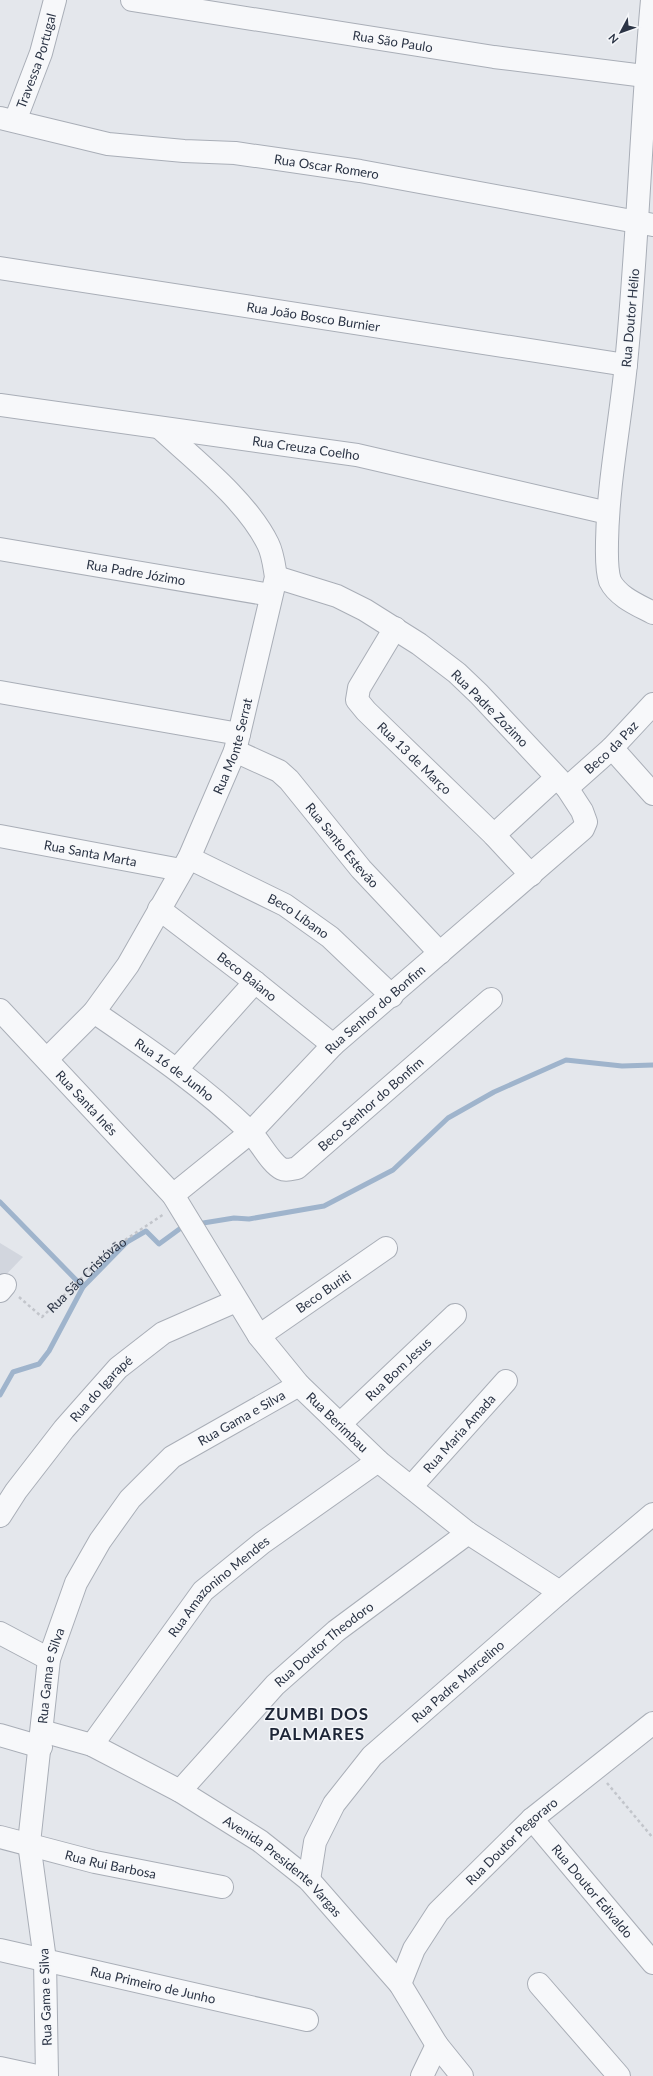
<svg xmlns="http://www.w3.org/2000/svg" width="653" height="2076" viewBox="0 0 653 2076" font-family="Lato,sans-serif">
<rect width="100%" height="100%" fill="#e4e7ec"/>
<polygon fill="#d2d6de" points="0,1243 23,1257 0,1281"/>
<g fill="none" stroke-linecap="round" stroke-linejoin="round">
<g stroke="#9fb4cc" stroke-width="5">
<polyline points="0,1202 83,1287"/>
<polyline points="197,1224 234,1218 249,1219 324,1206 393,1170 448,1118 494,1092 566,1060 622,1066 653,1065"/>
<polyline points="0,1395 13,1372 39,1364 49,1351 83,1287 127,1242 146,1231 159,1244 185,1225"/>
</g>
<defs>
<g id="minor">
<path id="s2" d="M132,0l362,57 159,20"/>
<path d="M652,0c-11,121 -14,243 -26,364 -6,60 -18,119 -19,178 0,12 -1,27 3,39 8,16 28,24 43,32"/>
<path id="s3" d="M0,118l108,26 76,7 51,2 125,18 293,54"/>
<path id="s4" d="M15,121l26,-68 14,-53"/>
<path id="s5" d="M0,268l626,97"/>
<path id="s6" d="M0,405l357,50 251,58"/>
<path id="s7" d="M0,549l271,46"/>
<path id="s8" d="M395,628l-36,60 -2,12 9,11 128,124 37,40"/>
<polyline points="0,692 239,734"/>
<polyline points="612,748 653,794"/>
<path id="s9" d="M235,751l44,20 10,9 72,89 79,84"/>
<path id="s10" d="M567,788l45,-40 41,-44"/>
<polyline points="494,835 556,778"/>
<path id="s11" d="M0,836l181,34"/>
<path id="s12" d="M189,858l96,47 45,32 62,59"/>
<path id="s13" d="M159,909l96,73 78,63"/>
<path id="s14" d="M0,1010l173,185 86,141 40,49 79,76 90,72 92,59"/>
<path id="s15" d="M94,1012c54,37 109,74 156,120 10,9 20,31 32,37 4,2 10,0 15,-1l194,-169"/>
<path id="s16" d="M47,1059l47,-47 34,-47 61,-107 46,-107 41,-174c-2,-12 -3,-23 -8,-33 -21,-43 -72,-83 -107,-115"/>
<polyline points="177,1069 255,982"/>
<path id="s17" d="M173,1195l78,-63 82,-87 250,-216 3,-7 -4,-11 -15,-23 -88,-94 -22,-21 -38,-29 -54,-34 -28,-14 -61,-19"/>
<polyline points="0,1291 5,1285"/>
<path id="s18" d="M259,1336l127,-88"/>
<path id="s19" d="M340,1424l115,-109"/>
<path id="s20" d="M411,1487l95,-106"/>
<path id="s21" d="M0,1516l16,-25 48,-62 54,-61 45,-35 73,-32"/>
<polyline points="0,1633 49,1659"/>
<path id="s22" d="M42,1731l50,14 88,46 80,50 49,39 91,104 37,61 25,31"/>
<polyline points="0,1735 41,1747"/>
<path id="s23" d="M92,1745l111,-154 59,-48 116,-82"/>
<path id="s24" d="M180,1791l95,-106 61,-54 132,-98"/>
<path id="s25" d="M532,1819l121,144"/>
<path id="s26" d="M0,1837l95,25 127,25"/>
<path id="s27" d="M309,1880l6,-38 19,-38 38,-48 188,-164 93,-78"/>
<path id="s28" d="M0,1950l307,70"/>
<path id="s29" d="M400,1984l14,-35 24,-37 94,-93 121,-96"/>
<polyline points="539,1984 619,2076"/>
<polyline points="0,2068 37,2076"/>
<path id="s30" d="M47,2076l-2,-116 -16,-117 20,-184 27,-76 24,-42 30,-42 42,-42 127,-72"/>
<polyline points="422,2076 437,2045"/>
</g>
</defs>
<use href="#minor" stroke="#a9aeb7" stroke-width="24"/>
<g stroke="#c2c5cb" stroke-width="2.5" stroke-dasharray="3 3" stroke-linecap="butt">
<path id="s1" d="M19,1297l23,20 68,-67 54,-36"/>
<polyline points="607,1783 653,1838"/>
</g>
<use href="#minor" stroke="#f7f8fa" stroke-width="22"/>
</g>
<g text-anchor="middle" stroke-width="3" stroke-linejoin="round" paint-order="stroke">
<g font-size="13" fill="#2b3445" stroke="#f4f6f9">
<text dy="5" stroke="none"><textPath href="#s2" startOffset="264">Rua São Paulo</textPath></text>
<text dy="5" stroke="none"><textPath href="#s4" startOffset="64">Travessa Portugal</textPath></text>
<text dy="5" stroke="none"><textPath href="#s3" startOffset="331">Rua Oscar Romero</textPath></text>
<text dy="5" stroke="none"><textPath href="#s5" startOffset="317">Rua João Bosco Burnier</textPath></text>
<text transform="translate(630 318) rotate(-85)" y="5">Rua Doutor Hélio</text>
<text dy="5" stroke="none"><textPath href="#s6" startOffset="309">Rua Creuza Coelho</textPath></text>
<text dy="5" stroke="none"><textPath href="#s7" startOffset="138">Rua Padre Józimo</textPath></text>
<text transform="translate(490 708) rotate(45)" y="5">Rua Padre Zozimo</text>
<text dy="5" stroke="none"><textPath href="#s16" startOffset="368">Rua Monte Serrat</textPath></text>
<text dy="5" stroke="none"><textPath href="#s10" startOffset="60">Beco da Paz</textPath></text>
<text dy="5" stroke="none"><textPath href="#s8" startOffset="164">Rua 13 de Março</textPath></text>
<text dy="5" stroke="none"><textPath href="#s9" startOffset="146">Rua Santo Estevão</textPath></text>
<text dy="5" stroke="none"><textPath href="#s11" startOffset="92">Rua Santa Marta</textPath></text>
<text dy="5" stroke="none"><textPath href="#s12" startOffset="124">Beco Líbano</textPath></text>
<text dy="5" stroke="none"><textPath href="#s13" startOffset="111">Beco Baiano</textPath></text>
<text dy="5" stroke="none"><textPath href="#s17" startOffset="275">Rua Senhor do Bonfim</textPath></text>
<text dy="5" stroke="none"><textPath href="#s15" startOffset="99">Rua 16 de Junho</textPath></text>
<text dy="5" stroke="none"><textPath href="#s14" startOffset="127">Rua Santa Inês</textPath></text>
<text dy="5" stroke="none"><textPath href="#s15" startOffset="359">Beco Senhor do Bonfim</textPath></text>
<text dy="5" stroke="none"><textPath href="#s1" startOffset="92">Rua São Cristóvão</textPath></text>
<text dy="5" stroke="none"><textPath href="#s18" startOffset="78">Beco Buriti</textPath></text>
<text dy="5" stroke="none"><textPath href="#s19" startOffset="80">Rua Bom Jesus</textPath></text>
<text dy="5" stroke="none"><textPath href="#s21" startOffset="163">Rua do Igarapé</textPath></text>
<text dy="5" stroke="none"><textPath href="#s30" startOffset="739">Rua Gama e Silva</textPath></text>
<text dy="5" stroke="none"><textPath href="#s14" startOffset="535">Rua Berimbau</textPath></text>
<text dy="5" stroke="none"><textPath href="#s20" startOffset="72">Rua Maria Amada</textPath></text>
<text dy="5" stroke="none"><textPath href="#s23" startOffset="204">Rua Amazonino Mendes</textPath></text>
<text dy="5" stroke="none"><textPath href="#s24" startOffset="206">Rua Doutor Theodoro</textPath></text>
<text dy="5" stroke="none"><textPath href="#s30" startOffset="403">Rua Gama e Silva</textPath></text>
<text dy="5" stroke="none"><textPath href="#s27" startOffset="256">Rua Padre Marcelino</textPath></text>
<text dy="5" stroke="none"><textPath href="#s29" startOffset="184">Rua Doutor Pegoraro</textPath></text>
<text dy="5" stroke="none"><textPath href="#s26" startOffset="114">Rua Rui Barbosa</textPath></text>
<text dy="5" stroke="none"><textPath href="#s22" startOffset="279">Avenida Presidente Vargas</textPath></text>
<text dy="5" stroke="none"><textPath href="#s25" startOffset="94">Rua Doutor Edivaldo</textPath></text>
<text dy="5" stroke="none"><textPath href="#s28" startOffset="157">Rua Primeiro de Junho</textPath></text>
<text transform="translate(45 1997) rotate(-92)" y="5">Rua Gama e Silva</text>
</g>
<g font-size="17" font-weight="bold" letter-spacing="1" fill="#1d2536" stroke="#f4f6f9">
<text x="317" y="1720">ZUMBI DOS<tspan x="317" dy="20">PALMARES</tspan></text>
</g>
</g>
<g transform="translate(621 32) rotate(229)" stroke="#f4f6f9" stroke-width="3" paint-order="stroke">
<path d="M0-3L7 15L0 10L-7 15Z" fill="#2b3445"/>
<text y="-6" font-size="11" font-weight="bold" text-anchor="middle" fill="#2b3445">N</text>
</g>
</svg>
